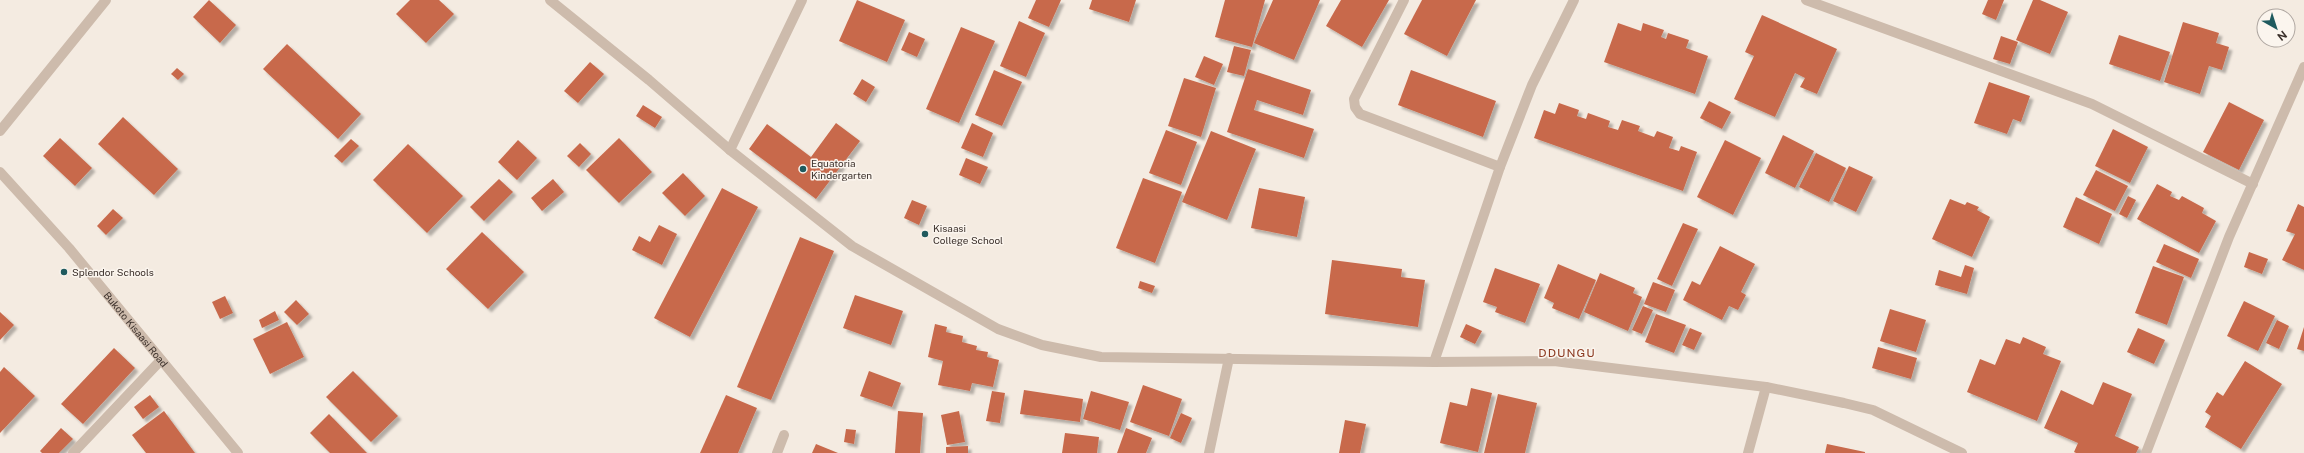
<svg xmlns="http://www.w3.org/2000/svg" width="2304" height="453" viewBox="0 0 2304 453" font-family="'Public Sans',sans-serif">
<defs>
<filter id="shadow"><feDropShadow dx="3.5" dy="3.5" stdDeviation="1" flood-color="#0004"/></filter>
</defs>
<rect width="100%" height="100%" fill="#f4ebe1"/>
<g fill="#c8694b" filter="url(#shadow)">
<polygon points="209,0 236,25 220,43 193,17"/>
<polygon points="410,0 439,0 454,14 426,43 396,14"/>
<polygon points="857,0 905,20 887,62 839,41"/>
<polygon points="1036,0 1061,0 1049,27 1028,18"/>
<polygon points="1092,0 1136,0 1129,22 1089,9"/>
<polygon points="1225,0 1265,0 1252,47 1215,37"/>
<polygon points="1273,0 1320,0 1294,60 1254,43"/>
<polygon points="1341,0 1389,0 1362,47 1326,26"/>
<polygon points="1422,0 1476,0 1447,56 1404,34"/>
<polygon points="1988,0 2004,0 1996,20 1982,14"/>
<polygon points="2033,0 2040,0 2068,12 2050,54 2016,40"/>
<polygon points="1762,15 1837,49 1817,94 1800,87 1805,78 1795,73 1775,117 1734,99 1754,56 1745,52"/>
<polygon points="1019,21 1045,33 1026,77 1000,66"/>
<polygon points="2183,22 2219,33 2216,43 2229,47 2222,70 2209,66 2200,94 2164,82"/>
<polygon points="1618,23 1641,31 1643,23 1664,30 1661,37 1666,39 1668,33 1689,40 1686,48 1708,56 1695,94 1604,62"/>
<polygon points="961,27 995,41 959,123 926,109"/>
<polygon points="909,32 925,39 917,57 901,50"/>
<polygon points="2119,35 2170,52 2160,81 2109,64"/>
<polygon points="2001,36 2018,42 2010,64 1993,59"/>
<polygon points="287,44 361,114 338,139 263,69"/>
<polygon points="1234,46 1251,50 1244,76 1227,72"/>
<polygon points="1204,56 1223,64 1214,85 1195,77"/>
<polygon points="590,62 604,74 578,103 564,91"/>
<polygon points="177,68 184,74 178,80 171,74"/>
<polygon points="1248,69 1311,90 1303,115 1257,100 1254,110 1314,129 1304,158 1227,132"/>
<polygon points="994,70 1022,82 1002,126 975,115"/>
<polygon points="1411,70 1496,101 1483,137 1398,105"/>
<polygon points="1184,78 1216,88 1201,137 1168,126"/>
<polygon points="862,79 875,87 866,102 853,94"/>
<polygon points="1989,82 2030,96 2021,122 2013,119 2007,134 1974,123"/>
<polygon points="1709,101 1731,112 1722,129 1700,118"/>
<polygon points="2229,102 2264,120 2239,170 2203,152"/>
<polygon points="1559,103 1579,110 1577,116 1586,119 1588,113 1610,121 1608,127 1618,130 1622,120 1640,126 1638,131 1654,137 1657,131 1673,137 1669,148 1679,151 1681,146 1697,152 1683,191 1534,138 1544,110 1555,114"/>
<polygon points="643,105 662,117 655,128 636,116"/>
<polygon points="123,117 178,169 154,195 98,144"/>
<polygon points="836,123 860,141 816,199 749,149 767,124 811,157"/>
<polygon points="972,123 993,133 983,157 961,148"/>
<polygon points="2113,129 2148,147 2130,183 2095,166"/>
<polygon points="1166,130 1197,142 1181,185 1149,173"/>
<polygon points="1211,131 1256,149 1227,220 1182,202"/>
<polygon points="1783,135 1814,151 1795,188 1765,173"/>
<polygon points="60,138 92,168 75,186 43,156"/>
<polygon points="619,138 652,172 619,203 586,170"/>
<polygon points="351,139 359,146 342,163 334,156"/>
<polygon points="518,140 537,158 517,180 498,162"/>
<polygon points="1725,140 1761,158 1733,215 1697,197"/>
<polygon points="580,143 591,154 579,167 567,156"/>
<polygon points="408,144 463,196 427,233 373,180"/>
<polygon points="1816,153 1846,168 1829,202 1799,187"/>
<polygon points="966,158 988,167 980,184 959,175"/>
<polygon points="1849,166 1873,177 1856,212 1833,201"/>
<polygon points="2096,170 2128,186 2115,211 2083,195"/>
<polygon points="683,173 705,196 685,216 662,193"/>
<polygon points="1143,178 1182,192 1155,263 1116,248"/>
<polygon points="499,179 513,192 484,221 470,207"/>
<polygon points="553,179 564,192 542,211 531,198"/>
<polygon points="2157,184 2172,192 2170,196 2179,200 2182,196 2204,208 2202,213 2216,221 2199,253 2137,219"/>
<polygon points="722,188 758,207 690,337 654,318"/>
<polygon points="1259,188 1305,197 1297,237 1251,228"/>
<polygon points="2128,196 2136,200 2127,218 2119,214"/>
<polygon points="2076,197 2112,214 2099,244 2063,227"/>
<polygon points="1950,199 1965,205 1967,202 1979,207 1977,210 1990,217 1972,257 1932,239"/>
<polygon points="912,200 927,206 919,225 904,218"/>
<polygon points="2298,204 2304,207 2304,270 2282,260 2295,234 2286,231"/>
<polygon points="113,209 123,218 106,235 97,226"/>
<polygon points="1683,223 1698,229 1672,286 1657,279"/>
<polygon points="659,225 677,234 662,265 632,250 639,236 650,242"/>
<polygon points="482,232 524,272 488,309 446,269"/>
<polygon points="800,237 834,251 771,400 737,387"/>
<polygon points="2164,244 2199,259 2191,278 2156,262"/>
<polygon points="1720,246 1755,264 1741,292 1746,295 1738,310 1729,306 1722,320 1683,300 1692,281 1700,285"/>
<polygon points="2249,252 2268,259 2262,274 2244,267"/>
<polygon points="1332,260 1402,269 1401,277 1425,280 1418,327 1325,314"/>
<polygon points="1558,264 1596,280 1579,319 1552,308 1554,303 1544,298"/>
<polygon points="1965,265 1974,268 1967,294 1935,285 1939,270 1961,277"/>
<polygon points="2153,266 2184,277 2167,325 2135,313"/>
<polygon points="1495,268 1540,284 1525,323 1495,312 1497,307 1483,302"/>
<polygon points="1600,273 1635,288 1633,293 1642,297 1628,331 1584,312"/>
<polygon points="1140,281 1155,286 1152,293 1138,288"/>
<polygon points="1653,282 1675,290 1666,312 1644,304"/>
<polygon points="855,295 903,311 891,345 843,328"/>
<polygon points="225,296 233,313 220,319 212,302"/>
<polygon points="296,300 309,314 297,325 284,312"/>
<polygon points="2244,301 2275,316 2258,351 2227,336"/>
<polygon points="1643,306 1653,310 1642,334 1632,330"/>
<polygon points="1890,309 1926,320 1916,352 1880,341"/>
<polygon points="275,311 279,320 262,328 259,320"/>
<polygon points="0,312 14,325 0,340"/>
<polygon points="1656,314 1686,325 1674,353 1645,342"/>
<polygon points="2277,320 2289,326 2279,349 2266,343"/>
<polygon points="287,322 304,357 270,374 253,339"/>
<polygon points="935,324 947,327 946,332 963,336 962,342 977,346 976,350 988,352 987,357 999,360 993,387 972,383 970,391 938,385 943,361 928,357"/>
<polygon points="1466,324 1482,331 1475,344 1460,337"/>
<polygon points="2304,327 2304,351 2297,349"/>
<polygon points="1690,328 1702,333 1694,350 1682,345"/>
<polygon points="2138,328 2165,340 2154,364 2127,352"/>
<polygon points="2023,337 2046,347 2043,354 2061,361 2037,421 1967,392 1980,359 1995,365 2006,339 2020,344"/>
<polygon points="1878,347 1917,358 1911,379 1872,368"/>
<polygon points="114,348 135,368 83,424 61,404"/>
<polygon points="2245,361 2282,384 2241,449 2205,427 2211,416 2205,412 2217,392 2223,396"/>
<polygon points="4,367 35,396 0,433 0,372"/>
<polygon points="353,371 398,416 371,442 326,397"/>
<polygon points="869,371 901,383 892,407 860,396"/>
<polygon points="2103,382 2132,394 2115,436 2139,447 2136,453 2076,453 2074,452 2078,443 2044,428 2061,390 2093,405"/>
<polygon points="1143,385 1182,399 1169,436 1130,422"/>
<polygon points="1471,388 1492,393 1478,452 1440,443 1450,402 1467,406"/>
<polygon points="1024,390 1083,399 1080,422 1020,414"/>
<polygon points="992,391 1005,393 1000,423 986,421"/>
<polygon points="1091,391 1129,402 1120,430 1083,419"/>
<polygon points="1498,394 1537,403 1525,453 1484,453"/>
<polygon points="150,395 159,407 143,419 134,407"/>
<polygon points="726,395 757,408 738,453 700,453"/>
<polygon points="164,411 195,453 146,453 132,435"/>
<polygon points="898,411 923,413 920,453 895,453"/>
<polygon points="959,411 965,442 947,445 941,415"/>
<polygon points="1181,413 1192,418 1181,443 1170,438"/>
<polygon points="329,414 367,453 330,453 310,433"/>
<polygon points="1345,420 1366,424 1360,453 1339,453"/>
<polygon points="61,428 73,439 59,453 42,453 40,451"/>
<polygon points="1126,428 1152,438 1146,453 1117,453"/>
<polygon points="846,429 856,430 854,444 844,442"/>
<polygon points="1065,433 1099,437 1097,453 1062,453"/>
<polygon points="816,444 838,453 812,453"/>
<polygon points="1827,444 1865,452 1865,453 1825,453"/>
<polygon points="968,446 968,453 946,453 946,447"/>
</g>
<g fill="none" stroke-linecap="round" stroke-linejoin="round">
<g stroke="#cdbbac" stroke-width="10">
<polyline points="550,0 649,80 730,150 852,246 998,329 1042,345 1101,357 1434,362 1554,361 1766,387 1844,403 1873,410 1962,453"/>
<polyline points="1404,0 1354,99 1355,107 1360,114 1500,167"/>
<polyline points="1806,0 2092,104 2253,184"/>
<polyline points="0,131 106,0"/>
<polyline points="730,150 802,0"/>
<path id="s1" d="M0,172l69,76 169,205"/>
<polyline points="1434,362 1500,167 1532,85 1574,0"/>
<polyline points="73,453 161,360"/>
<polyline points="777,453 784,435"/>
<polyline points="1209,453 1229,358"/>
<polyline points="1748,453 1766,387"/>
<polyline points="2146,453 2229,237 2304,67"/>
</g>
</g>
<g fill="#1f5a5e" stroke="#fbf5ee" stroke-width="1.5">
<circle cx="803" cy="169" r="4"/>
<circle cx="925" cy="234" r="4"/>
<circle cx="64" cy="272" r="4"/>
</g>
<g text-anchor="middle" stroke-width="3" stroke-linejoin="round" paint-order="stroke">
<g font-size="10" fill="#3b302b" stroke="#fbf5ee" text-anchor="start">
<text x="811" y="167">Equatoria<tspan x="811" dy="12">Kindergarten</tspan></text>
<text x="933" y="232">Kisaasi<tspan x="933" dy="12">College School</tspan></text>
<text x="72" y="276">Splendor Schools</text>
</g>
<g font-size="10" fill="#3b302b" stroke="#fbf5ee">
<text dy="4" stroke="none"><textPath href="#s1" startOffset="208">Bukoto Kisaasi Road</textPath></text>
</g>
<g font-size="12" letter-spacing="1" fill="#8c3b22" stroke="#fbf5ee">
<text x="1567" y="357">DDUNGU</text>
</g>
</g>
<g transform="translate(2276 28) rotate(141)"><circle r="19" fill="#fbf5ee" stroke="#aea6a0"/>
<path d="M0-3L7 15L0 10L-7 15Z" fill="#1f5a5e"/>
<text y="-6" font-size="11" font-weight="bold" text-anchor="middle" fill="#3b302b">N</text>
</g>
</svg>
